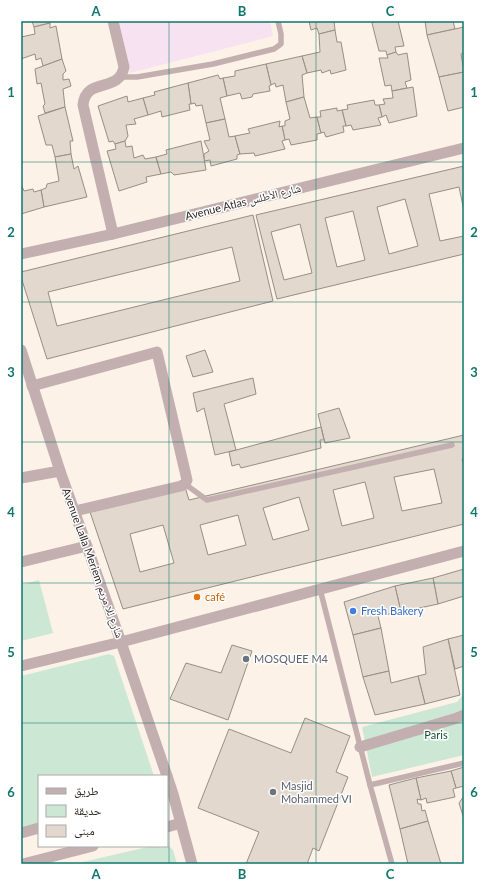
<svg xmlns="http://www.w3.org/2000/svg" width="485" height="885" viewBox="0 0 485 885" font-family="Lato,'Noto Naskh Arabic',sans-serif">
<rect width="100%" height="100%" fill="#fcf2e7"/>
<polygon fill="#f7e2f2" points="119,21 270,21 273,36 130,73"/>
<g fill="#cce8d5">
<polygon points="39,580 53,633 21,641 21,585"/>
<polygon points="109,654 114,656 154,776 39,776 39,823 21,828 21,676"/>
<polygon points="464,694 464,755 372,777 362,727 457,702"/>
<polygon points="167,844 173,850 177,864 74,864 152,846 167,846"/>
</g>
<g fill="#e2d8cd" stroke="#978e84" fill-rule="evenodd">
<polygon points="32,21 50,21 50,23 34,27"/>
<polygon points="309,21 334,21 335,30 319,34 317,28 311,30"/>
<polygon points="375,21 398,21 404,46 395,47 396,52 387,55 386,51 379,51 372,23"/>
<polygon points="425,21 453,21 455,29 427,35"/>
<polygon points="50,23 50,28 56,26 62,59 43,66 41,58 36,60 35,54 21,59 21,37 35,34 34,27"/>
<polygon points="464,27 464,53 461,54 464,72 439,77 427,35"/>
<polygon points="335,30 337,42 341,42 346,70 331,74 330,70 322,73 321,70 307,73 302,56 320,52 319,34"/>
<polygon points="396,52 398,55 407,53 411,80 405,82 407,88 392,91 391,85 385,86 379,58 388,58 387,55"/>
<polygon points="302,56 307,73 302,75 304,97 286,102 283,85 276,87 275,83 271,85 266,64"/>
<polygon points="62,59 66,71 63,74 63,80 69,79 71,86 63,89 65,107 45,113 43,106 45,104 41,83 37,84 35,69"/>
<polygon points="266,64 271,85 269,86 270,91 253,94 252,97 242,99 240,93 227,96 223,78 235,76 235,71"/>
<polygon points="464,72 464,107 448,111 439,77"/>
<polygon points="218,75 220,79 223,78 227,96 220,98 225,119 206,123 202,105 196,106 195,103 191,104 188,83"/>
<polygon points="188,83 191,104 189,104 190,110 162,117 161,111 148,115 143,98 155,95 154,92"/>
<polygon points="413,87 417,116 389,123 386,115 382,117 379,105 385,104 383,99 393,98 392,91"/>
<polygon points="127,96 128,102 143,98 148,115 134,119 136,124 126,125 128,136 125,141 115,144 113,141 109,142 98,106"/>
<polygon points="304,97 310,118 317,117 321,133 317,134 317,140 291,145 289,139 285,140 282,126 285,126 285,121 290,119 286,102"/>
<polygon points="374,100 375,105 379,105 382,117 378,118 381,125 353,130 351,125 346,126 342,110 348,109 347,105"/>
<polygon points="65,107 73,141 70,141 71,154 55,157 52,145 46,145 38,116"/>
<polygon points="337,108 337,111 342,110 346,126 343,126 344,132 326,137 324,132 321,133 317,117 321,117 320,111"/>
<polygon points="225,119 229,137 235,136 240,154 237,155 237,159 211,166 210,160 204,161 204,154 209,151 204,141 210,140 206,123"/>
<polygon points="280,121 279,127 282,126 285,140 282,141 285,149 255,156 254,153 240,154 235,136 250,133 248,129"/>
<polygon points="125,141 126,147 132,146 134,158 143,155 145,159 156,157 161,174 146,177 147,182 119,191 107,151 116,149 115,144"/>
<polygon points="201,141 206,170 174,175 171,172 161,174 156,157 167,154 166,150"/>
<polygon points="71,154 74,169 78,166 87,197 44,207 41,190 46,188 47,184 59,181 55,157"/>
<path d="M464,166v45l-5,-24 -30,7 11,47 24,-5v18l-187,45 -21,-84zM405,199l13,47 -29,8 -12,-47zM353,211l12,49 -28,7 -12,-49zM300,224l12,49 -28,7 -13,-48z"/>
<polygon points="21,184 24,191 33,189 34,192 41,190 44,207 21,214"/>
<path d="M253,215l20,86 -226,58 -26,-82v-5zM232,247l8,34 -183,45 -9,-34z"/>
<polygon points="205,350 213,372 193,377 186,356"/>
<polygon points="253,378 256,394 224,404 236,450 215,455 204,408 197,412 193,393"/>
<polygon points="339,408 350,438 325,443 318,414"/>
<polygon points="321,427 324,440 320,440 321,448 241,468 239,464 232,466 229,452"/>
<path d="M464,435v24h-2l2,7v58l-341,85 -33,-97 95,-25 4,13zM434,469l8,34 -40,8 -8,-34zM365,482l9,36 -32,8 -9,-36zM299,497l10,33 -36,10 -10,-32zM238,515l8,30 -38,10 -8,-30zM163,525l11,38 -34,9 -10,-38z"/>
<polygon points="464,569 464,596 438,604 433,578"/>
<polygon points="433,578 438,604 401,612 395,586"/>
<polygon points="395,586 401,612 378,616 381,628 353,635 344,602"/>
<polygon points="381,628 389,671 363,677 353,635"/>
<polygon points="464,635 464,666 455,669 448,639"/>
<polygon points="448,639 460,695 425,704 418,676 426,674 423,647"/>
<polygon points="232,645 252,651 228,720 170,699 186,663 221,673"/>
<polygon points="389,671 391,683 418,676 425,704 375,715 363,677"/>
<polygon points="305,718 350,736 336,772 348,777 319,851 313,848 307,864 246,864 259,832 198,808 229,729 291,753"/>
<polygon points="464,767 464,786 456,788 451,771"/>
<polygon points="451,771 456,788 453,789 455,797 427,803 426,798 421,800 416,778"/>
<polygon points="416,778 421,800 417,799 418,804 421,804 422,811 425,810 428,821 400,829 389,785"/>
<polygon points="464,796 464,819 459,803"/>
<polygon points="428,821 441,864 408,864 400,829"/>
</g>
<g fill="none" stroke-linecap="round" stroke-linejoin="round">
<g stroke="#c3afb0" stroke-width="5.5">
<polyline points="120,77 137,77 213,64 274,49 281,44 281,34 278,21"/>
<polyline points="185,484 207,500 452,445"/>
<polyline points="320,589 370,785"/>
<polyline points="392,864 370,785 464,763"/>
</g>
<g stroke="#c3afb0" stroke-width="11">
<path d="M113,234l-30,-129c3,-29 36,-11 41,-38l-11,-46"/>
<polyline points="21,254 113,234 464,148"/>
<polyline points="21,350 60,471 121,642 167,776"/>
<polyline points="32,386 157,352 187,480 185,484 181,486 75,511"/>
<polyline points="21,478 60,471"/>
<polyline points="21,562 87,546"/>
<polyline points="21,666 121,642 464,551"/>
<polyline points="360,747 454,719 464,715"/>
<polyline points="167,776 173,794 192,864"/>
<polyline points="167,827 181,823"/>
<polyline points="21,833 39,828"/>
<polyline points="23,864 93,846"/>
</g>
</g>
<path fill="none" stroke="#0f766e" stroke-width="1" stroke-opacity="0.55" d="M169,21v843M316,21v843M21,162h443M21,302h443M21,442h443M21,583h443M21,723h443"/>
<circle fill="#e8710a" stroke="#fff" stroke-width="1.5" cx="197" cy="597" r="4"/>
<circle fill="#3f7fe0" stroke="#fff" stroke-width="1.5" cx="353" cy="611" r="4"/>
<g fill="#6b7280" stroke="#fff" stroke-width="1.5">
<circle cx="246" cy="659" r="4"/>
<circle cx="273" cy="792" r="4"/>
</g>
<g text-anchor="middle" stroke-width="3" stroke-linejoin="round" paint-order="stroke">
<g font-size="11" fill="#2d2925" stroke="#fff">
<text transform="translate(243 202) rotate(-14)" y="4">Avenue Atlas شارع الأطلس</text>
<text transform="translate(93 563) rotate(70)" y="4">Avenue Lalla Meriem شارع للا مريم</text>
</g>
<g font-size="11" fill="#c56008" stroke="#fff" text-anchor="start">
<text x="205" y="601">café</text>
</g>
<g font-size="11" fill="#366cbe" stroke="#fff" text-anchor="start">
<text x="361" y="615">Fresh Bakery</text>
</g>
<g font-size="11" fill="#5b616d" stroke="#fff" text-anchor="start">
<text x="254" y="663">MOSQUEE M4</text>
<text x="281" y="790">Masjid<tspan x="281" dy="13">Mohammed VI</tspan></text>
</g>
<g font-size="11" fill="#145030" stroke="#fff">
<text x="436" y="739">Paris</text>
</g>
</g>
<rect width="485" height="885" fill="none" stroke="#ffffff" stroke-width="44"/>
<rect x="38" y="775" width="130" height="72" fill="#ffffff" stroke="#aba9a8"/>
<rect x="46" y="788" width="20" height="6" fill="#c3afb0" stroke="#aba9a8"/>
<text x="74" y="795" font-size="12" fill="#2d2925">طريق</text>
<rect x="46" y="805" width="20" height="12" fill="#cce8d5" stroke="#aba9a8"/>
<text x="74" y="815" font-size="12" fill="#2d2925">حديقة</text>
<rect x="46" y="825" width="20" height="12" fill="#e2d8cd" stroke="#aba9a8"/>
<text x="74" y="835" font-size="12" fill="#2d2925">مبنى</text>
<rect x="22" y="22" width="441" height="841" fill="none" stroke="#0f766e" stroke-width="1.5"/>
<g font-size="13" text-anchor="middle" font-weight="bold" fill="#0f766e">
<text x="96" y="16">A</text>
<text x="242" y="16">B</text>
<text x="390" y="16">C</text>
<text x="11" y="97">1</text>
<text x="474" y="97">1</text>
<text x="11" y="237">2</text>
<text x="474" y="237">2</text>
<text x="11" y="377">3</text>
<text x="474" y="377">3</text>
<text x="11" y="517">4</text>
<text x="474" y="517">4</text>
<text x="11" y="657">5</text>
<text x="474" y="657">5</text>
<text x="11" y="797">6</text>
<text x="474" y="797">6</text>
<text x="96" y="879">A</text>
<text x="242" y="879">B</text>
<text x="390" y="879">C</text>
</g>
</svg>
